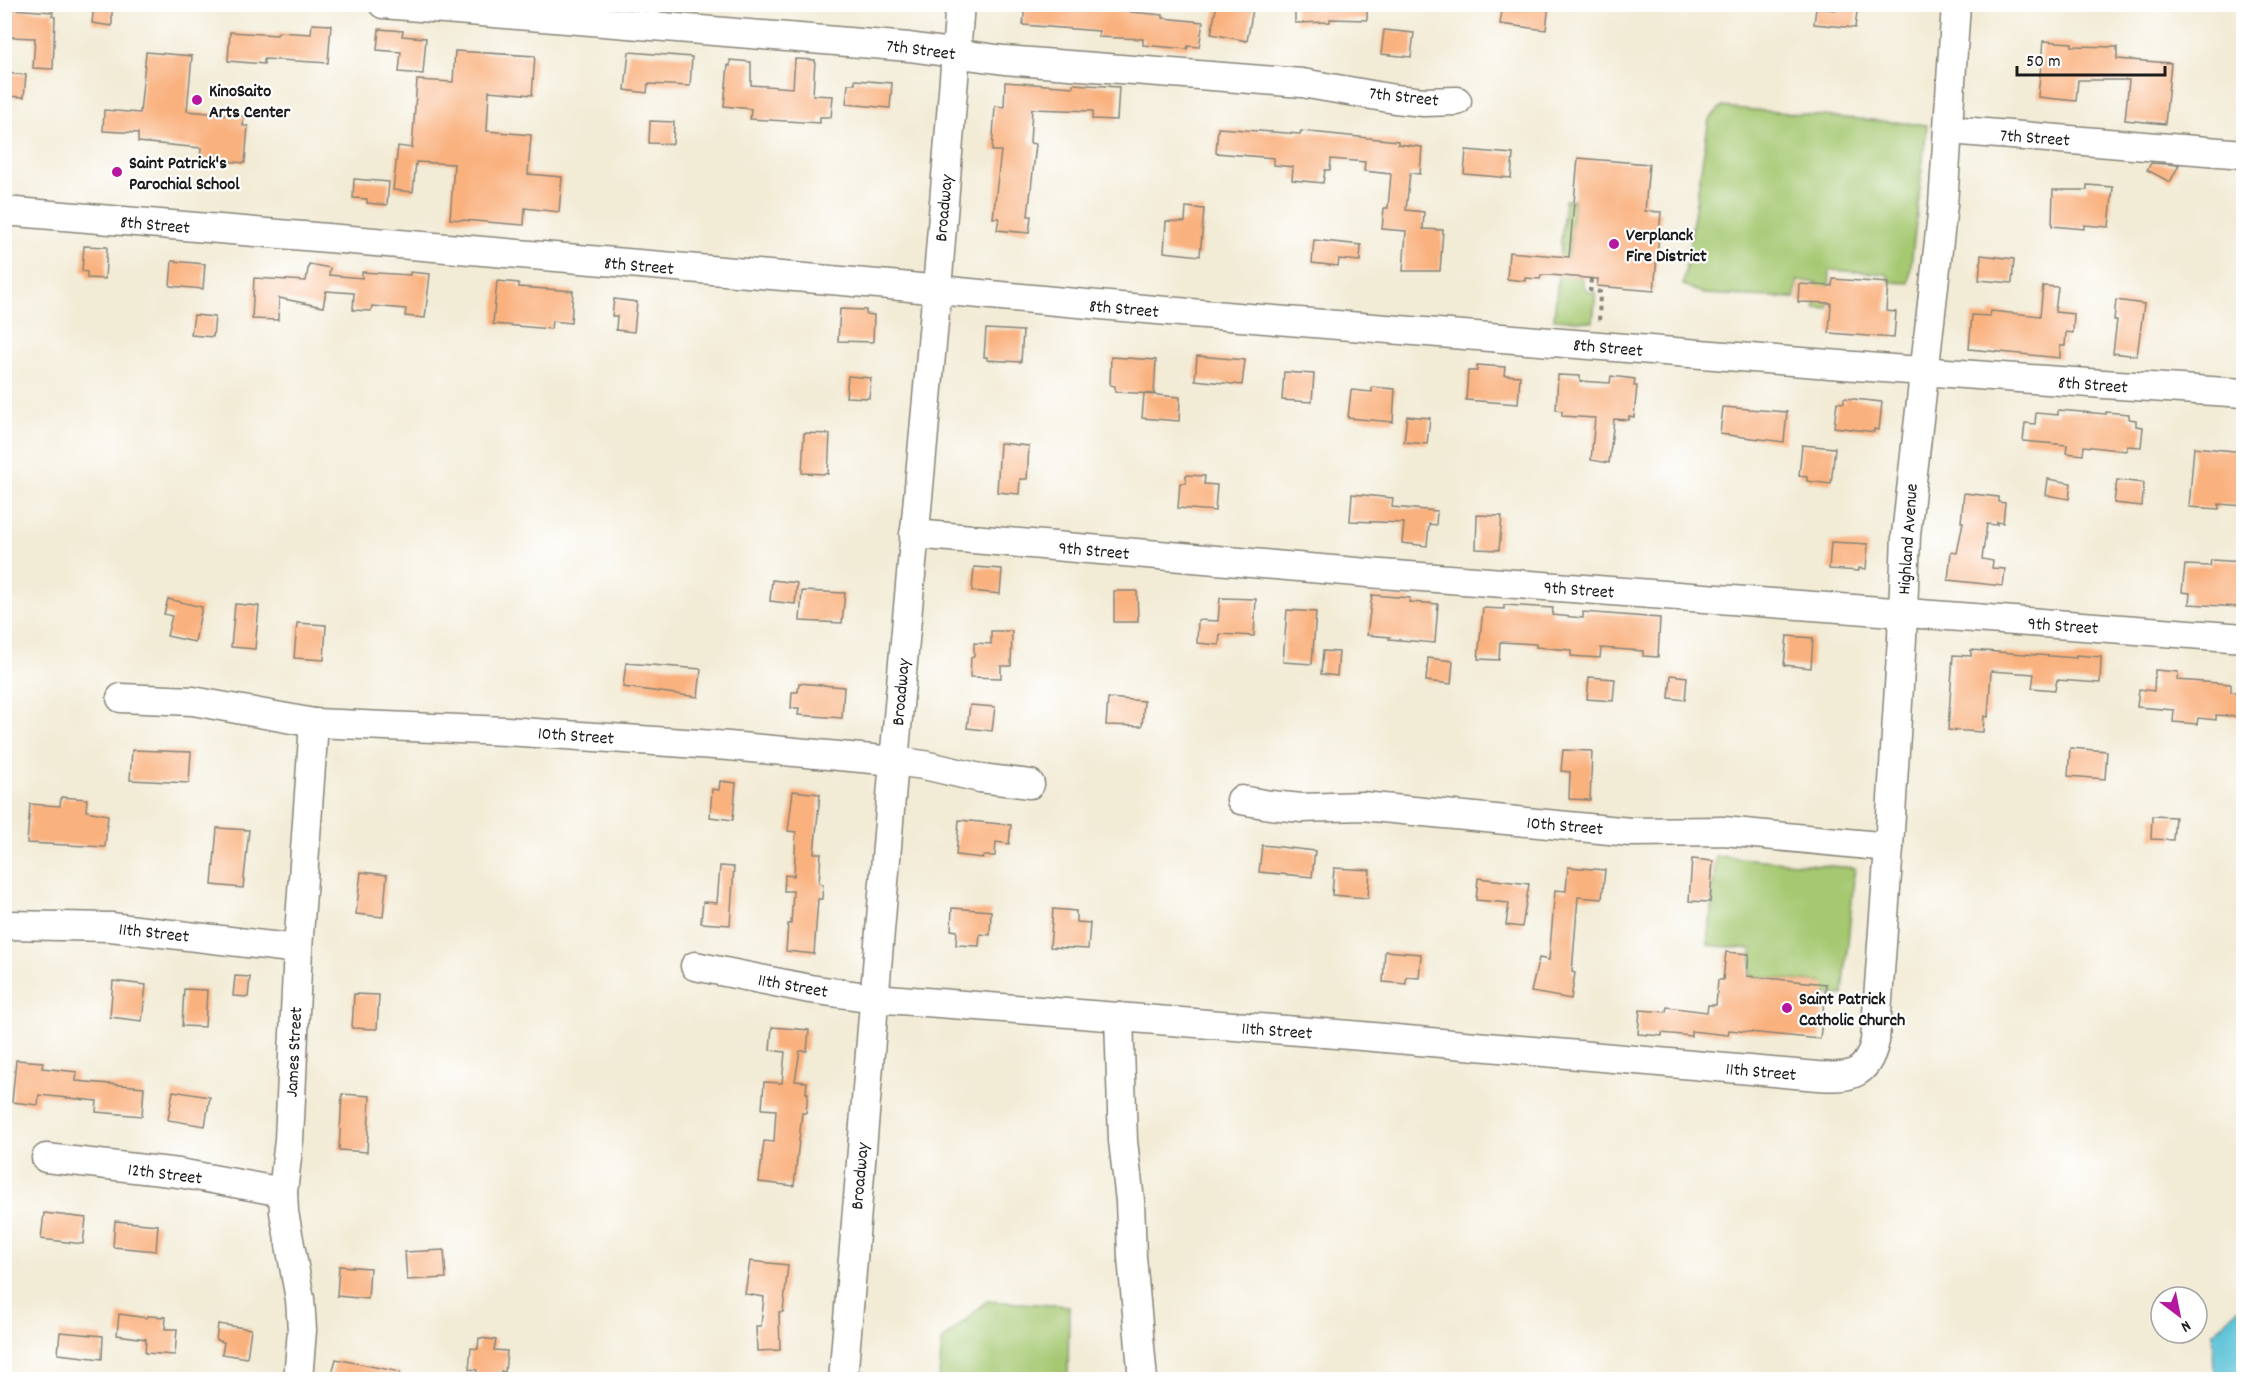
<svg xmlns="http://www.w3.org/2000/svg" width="2248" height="1384" viewBox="0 0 2248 1384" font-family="Dekko,sans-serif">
<rect width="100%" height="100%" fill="#fff"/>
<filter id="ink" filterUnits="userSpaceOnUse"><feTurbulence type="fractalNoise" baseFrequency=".0167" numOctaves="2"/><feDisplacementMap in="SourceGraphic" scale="12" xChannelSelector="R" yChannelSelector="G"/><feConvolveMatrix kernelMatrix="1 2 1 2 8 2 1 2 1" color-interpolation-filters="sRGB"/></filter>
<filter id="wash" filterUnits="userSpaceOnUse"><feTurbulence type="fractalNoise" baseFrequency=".008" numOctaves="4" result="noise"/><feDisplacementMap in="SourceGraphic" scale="24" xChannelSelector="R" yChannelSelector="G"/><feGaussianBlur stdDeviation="1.35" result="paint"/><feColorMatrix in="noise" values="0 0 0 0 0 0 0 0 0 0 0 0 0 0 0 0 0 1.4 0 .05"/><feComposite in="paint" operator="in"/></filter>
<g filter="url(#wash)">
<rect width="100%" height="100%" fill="#f2ebd5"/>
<g fill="#a5c871" stroke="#607246" stroke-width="1.5">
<polygon points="1721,107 1927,125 1909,283 1890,282 1887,274 1830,270 1828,309 1815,308 1816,282 1797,281 1795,298 1704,294 1683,285 1709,119"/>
<polygon points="1565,200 1574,200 1567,276 1583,278 1583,284 1588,292 1596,292 1593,322 1554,319"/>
<polygon points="1716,856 1855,868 1843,995 1823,994 1824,983 1750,976 1752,949 1708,945"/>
<polygon points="987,1301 1069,1306 1068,1379 939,1379 942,1341"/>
</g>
<g fill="#5bc3d7" stroke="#3c707a" stroke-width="1.5">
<polygon points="2243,1148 2243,1231 2236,1219"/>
<polygon points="2243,1303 2243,1379 2214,1379 2213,1334"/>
</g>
<g id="blocks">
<g fill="#f9b17e">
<polygon points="94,4 112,4 112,26 92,23"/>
<polygon points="1025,4 1132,4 1131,12 1163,15 1163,18 1203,22 1199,47 1188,46 1187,49 1143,45 1143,39 1098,37 1099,31 1023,25"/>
<polygon points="1217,4 1253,9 1247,41 1211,34"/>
<polygon points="1295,4 1367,4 1367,20 1330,19 1330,22 1295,23"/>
<polygon points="1503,4 1549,4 1546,30 1500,24"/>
<polygon points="1836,4 1858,4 1855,28 1814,24 1816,8 1835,10"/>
<polygon points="11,9 53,12 52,16 55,17 53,69 33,68 35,38 9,37"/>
<polygon points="312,24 331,25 328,63 264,59 264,64 228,61 230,32 277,35 278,32 311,34"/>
<polygon points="379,29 403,31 402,36 426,38 423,74 399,72 401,52 377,50"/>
<polygon points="1384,30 1414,33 1411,57 1381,54"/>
<polygon points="2043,41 2072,43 2072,46 2117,47 2117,59 2171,63 2165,124 2125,120 2129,80 2078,80 2076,101 2038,97"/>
<polygon points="455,51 535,56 532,95 489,91 487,131 531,135 528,174 562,177 559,212 525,208 524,225 450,219 454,164 416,162 413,192 393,190 398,146 412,148 417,80 453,82"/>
<polygon points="146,52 192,56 187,111 244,116 243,126 248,126 245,163 200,159 201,148 138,142 138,133 103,131 104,110 140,113"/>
<polygon points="629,52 692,57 690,86 648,84 647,93 625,90"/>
<polygon points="795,59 815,60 813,95 833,96 831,117 820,117 820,123 750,119 751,109 724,106 728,65 730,66 730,60 751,62 751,85 793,88"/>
<polygon points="4,73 26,75 24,97 4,96"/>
<polygon points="855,80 892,83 890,108 846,104 848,84 855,84"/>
<polygon points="1005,82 1073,87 1073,84 1119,87 1117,120 1092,119 1093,111 1032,109 1030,143 1036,144 1028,216 1031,216 1029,233 997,230 999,218 993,218 1001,151 992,151 995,106 1004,107"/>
<polygon points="650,121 674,122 673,144 649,143"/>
<polygon points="1218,128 1300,134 1301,131 1398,141 1398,144 1422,147 1420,174 1410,173 1406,210 1424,212 1423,229 1443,230 1440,271 1403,271 1406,231 1382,229 1384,208 1388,208 1391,174 1364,171 1365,162 1331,159 1330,170 1325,170 1323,183 1292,180 1293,167 1274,165 1274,158 1216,153"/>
<polygon points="1466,150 1513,154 1511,178 1464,174"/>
<polygon points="1578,158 1649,164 1645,211 1661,212 1654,291 1597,286 1598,279 1550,275 1541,275 1540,279 1525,278 1525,281 1507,279 1509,252 1569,257"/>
<polygon points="2151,163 2179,165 2170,182 2147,170"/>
<polygon points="354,179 389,182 387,205 367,203 367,199 353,198"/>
<polygon points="2087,185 2113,187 2109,227 2084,225 2084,229 2052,226 2053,190 2087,190"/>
<polygon points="1186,207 1204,209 1200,256 1164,252 1166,221 1185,222"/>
<polygon points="1314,240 1361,245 1360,261 1339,259 1338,266 1312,263"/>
<polygon points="84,246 107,247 105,279 87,278 87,272 82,271"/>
<polygon points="1981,255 2014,259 2012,283 1979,280"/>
<polygon points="172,261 205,264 203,289 170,286"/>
<polygon points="309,264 330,268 329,275 362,278 362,272 410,275 410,272 430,274 425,318 405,316 406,309 372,306 371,311 353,310 354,293 326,291 323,307 279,298 278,320 252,319 254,278 306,281"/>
<polygon points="1833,279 1888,283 1886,311 1896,312 1894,338 1829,333 1831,303 1798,302 1799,284 1832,286"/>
<polygon points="497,281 519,283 519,287 573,291 571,323 552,321 551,329 493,324"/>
<polygon points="2043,286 2058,287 2055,312 2074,314 2073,333 2066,332 2065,346 2060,346 2060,358 1969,349 1972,315 1990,316 1991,311 2040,316"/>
<polygon points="614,299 637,302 634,332 616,330 617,316 612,316"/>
<polygon points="2116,300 2144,304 2137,356 2113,353 2117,320 2114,320"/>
<polygon points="840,309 866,310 866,314 874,315 873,342 838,341"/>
<polygon points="194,315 215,317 213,337 191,335"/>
<polygon points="986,329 1023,331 1021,362 987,360 987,357 984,357"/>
<polygon points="1197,356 1245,360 1242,385 1195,380"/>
<polygon points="1111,357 1156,360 1154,394 1115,392 1115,386 1110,385"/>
<polygon points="1477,365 1505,367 1504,375 1520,376 1518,404 1466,400 1468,371 1477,371"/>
<polygon points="1284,372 1314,374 1312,402 1282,400"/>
<polygon points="1558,375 1580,376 1580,381 1610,383 1611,376 1635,379 1634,386 1637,386 1634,417 1629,416 1629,420 1614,419 1609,463 1591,460 1595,418 1562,416 1562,411 1556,410"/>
<polygon points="848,376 871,378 869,398 846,397"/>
<polygon points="1372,387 1395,389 1393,422 1348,418 1351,390 1372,392"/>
<polygon points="1144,394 1180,397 1179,421 1142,418"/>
<polygon points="1844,398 1882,402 1879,430 1874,429 1874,432 1834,427 1837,402 1844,403"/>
<polygon points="1723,407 1787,412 1784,442 1720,434"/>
<polygon points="2058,410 2106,414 2106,412 2129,414 2129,419 2136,420 2136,426 2143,427 2141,447 2127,446 2126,451 2084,446 2083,455 2066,453 2067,445 2023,441 2025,423 2035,424 2036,413 2058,415"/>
<polygon points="1407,416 1430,418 1427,444 1404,442"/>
<polygon points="804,433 830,434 828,474 802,473"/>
<polygon points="1000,443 1029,446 1027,479 1020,479 1019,494 997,492"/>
<polygon points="1802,445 1835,448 1831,484 1807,481 1807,477 1799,476"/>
<polygon points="2194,447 2244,452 2244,506 2219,504 2219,509 2189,507"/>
<polygon points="1186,475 1205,476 1204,484 1217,485 1215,511 1178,508 1180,483 1186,483"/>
<polygon points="2048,479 2071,483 2069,499 2046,495"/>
<polygon points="2117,480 2144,483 2142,506 2114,503"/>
<polygon points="1964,493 1998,497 1998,502 2005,503 2003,523 1997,522 1997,525 1987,524 1982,559 1993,561 1992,568 2005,569 2003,586 1948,580 1951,552 1957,553 1963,522 1961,522"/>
<polygon points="1352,494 1393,498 1392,507 1437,511 1436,525 1429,524 1427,546 1402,543 1404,523 1350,521"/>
<polygon points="1477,515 1502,516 1499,550 1476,549"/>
<polygon points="1831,542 1868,544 1866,569 1859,568 1859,571 1829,569"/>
<polygon points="2211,560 2244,562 2244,604 2239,603 2239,607 2189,604 2190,593 2182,592 2185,565 2210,566"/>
<polygon points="974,567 1002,569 1000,594 972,591"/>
<polygon points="772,580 797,583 795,604 770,601"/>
<polygon points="802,591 845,593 842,623 800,621"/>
<polygon points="1114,591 1137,591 1138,622 1114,622"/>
<polygon points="1372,595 1410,598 1409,602 1438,604 1435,643 1389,639 1390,637 1367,635"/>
<polygon points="1220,598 1256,599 1254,636 1220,634 1219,645 1197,643 1198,620 1218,621"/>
<polygon points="168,599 202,607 195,642 167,636 172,616 164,614"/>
<polygon points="235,604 259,606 255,649 231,647"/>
<polygon points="1504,605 1553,608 1552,615 1583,618 1583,612 1660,618 1658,657 1643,656 1643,651 1601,648 1600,658 1571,656 1571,650 1536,647 1536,644 1500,642 1499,660 1478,659 1483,608 1504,609"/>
<polygon points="1287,610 1316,612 1312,664 1283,662"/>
<polygon points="297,623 326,625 324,660 294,658"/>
<polygon points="991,631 1012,631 1011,666 1001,666 1001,678 970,677 971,657 974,656 974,643 991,644"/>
<polygon points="1787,636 1813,638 1811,668 1784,665"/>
<polygon points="1971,650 2076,658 2076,655 2101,657 2100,683 2057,680 2055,690 2032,688 2034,674 1991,671 1988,717 1984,716 1983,732 1948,730 1953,655 1971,656"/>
<polygon points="1323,651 1339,652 1337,676 1321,674"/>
<polygon points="1428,658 1453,661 1451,684 1426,681"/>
<polygon points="626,663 701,669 698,697 623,687"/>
<polygon points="2155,670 2178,672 2177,680 2231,684 2231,692 2244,694 2244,717 2216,715 2216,720 2198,718 2197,724 2173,722 2174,710 2137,707 2139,689 2154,691"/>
<polygon points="1671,675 1687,677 1685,700 1669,698"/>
<polygon points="1589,677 1615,679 1613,701 1587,699"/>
<polygon points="799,683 844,687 842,718 798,715 799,708 791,708 792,692 798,692"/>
<polygon points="1108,698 1144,701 1142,726 1106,725"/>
<polygon points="970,705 995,707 992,731 967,728"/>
<polygon points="2070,748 2107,751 2105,779 2068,776"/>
<polygon points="132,750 191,752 189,783 130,780"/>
<polygon points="1563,750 1592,751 1590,800 1569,799 1570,772 1561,771"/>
<polygon points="720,781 736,783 733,820 710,817 712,789 719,790"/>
<polygon points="793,791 820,794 814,853 821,853 819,883 823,884 822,899 818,899 814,954 786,951 788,924 791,924 793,891 784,891 785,875 794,876 796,832 788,831"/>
<polygon points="61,797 87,799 86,811 108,815 105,847 27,843 30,804 60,806"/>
<polygon points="2152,816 2175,817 2173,840 2151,839"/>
<polygon points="959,820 1011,825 1009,844 996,842 995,856 984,856 983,858 956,855"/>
<polygon points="217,828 249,830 243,888 212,885"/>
<polygon points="1262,845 1315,851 1312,877 1259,872"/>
<polygon points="1692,859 1713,861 1710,902 1689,901"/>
<polygon points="720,866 734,867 730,925 701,923 703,902 717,903"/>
<polygon points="1568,867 1605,870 1602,899 1578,897 1572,972 1575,973 1571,999 1531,992 1539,958 1549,960 1555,890 1566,891"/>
<polygon points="1334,868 1370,870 1368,898 1332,895"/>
<polygon points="361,872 387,875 383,917 356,914"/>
<polygon points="1478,878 1529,884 1522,927 1506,925 1509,903 1476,900"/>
<polygon points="952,908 991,911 990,935 980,934 979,946 956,945 957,931 951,930"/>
<polygon points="1053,909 1076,911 1076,922 1090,923 1088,949 1050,947"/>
<polygon points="1385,951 1421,954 1419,978 1406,977 1406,984 1383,982"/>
<polygon points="1726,952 1749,954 1747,976 1826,984 1820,1039 1729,1030 1728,1035 1691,1031 1691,1036 1662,1033 1662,1036 1638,1034 1640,1010 1666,1012 1667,1007 1707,1012 1708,1005 1716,1005 1718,980 1723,980"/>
<polygon points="235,976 250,977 248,997 233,996"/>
<polygon points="113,981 146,985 142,1021 110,1017"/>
<polygon points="184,989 207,990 205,1027 182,1026"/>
<polygon points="354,994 379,995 377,1029 352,1028"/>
<polygon points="772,1027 809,1030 807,1051 800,1051 795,1081 807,1082 806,1093 808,1093 806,1113 802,1113 794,1186 759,1182 764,1141 774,1142 776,1110 762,1109 764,1082 782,1083 785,1052 770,1050"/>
<polygon points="16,1060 43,1062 42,1068 77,1072 76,1081 144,1087 142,1116 96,1112 97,1101 39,1095 38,1105 12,1102"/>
<polygon points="173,1091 210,1097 205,1126 168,1120"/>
<polygon points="342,1094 370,1096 367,1152 339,1150"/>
<polygon points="44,1213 86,1218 83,1244 41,1239"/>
<polygon points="115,1221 158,1225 156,1251 113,1247"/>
<polygon points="444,1250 446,1278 407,1280 405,1252"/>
<polygon points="750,1261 788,1265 783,1312 779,1312 780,1350 757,1351 756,1326 761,1326 764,1297 745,1294"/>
<polygon points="339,1266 370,1268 368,1299 337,1296"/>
<polygon points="119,1314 147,1318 147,1316 166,1317 165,1329 177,1329 175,1355 145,1353 146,1339 117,1335"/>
<polygon points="218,1324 251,1329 247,1358 222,1354 224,1342 216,1340"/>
<polygon points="60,1332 103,1336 102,1359 58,1354"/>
<polygon points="479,1338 496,1340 494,1350 507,1351 505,1372 501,1371 500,1378 476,1376 477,1370 469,1369 471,1348 478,1349"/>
<polygon points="336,1359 400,1372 400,1380 331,1378"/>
</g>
</g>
</g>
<g filter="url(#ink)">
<use href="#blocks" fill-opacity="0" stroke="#878478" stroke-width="1.5"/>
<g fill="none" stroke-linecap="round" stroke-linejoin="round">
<defs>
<g id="minor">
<polyline points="383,4 909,47 1004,60 1302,83 1395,99 1424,102 1457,101"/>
<polyline points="1949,130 2244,154"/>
<path d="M4,211l886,74c203,21 407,37 612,53 247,20 494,40 742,55"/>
<polyline points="914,534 1368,573 2244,638"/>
<polyline points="121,698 193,701 314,723 506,731 729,746 894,761 924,765 980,778 1030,784"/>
<polyline points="1241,800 1270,805 1302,808 1362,806 1630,832 1724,831 1889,847"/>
<polyline points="8,925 111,927 298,949"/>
<path d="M695,966l115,23 64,9 476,37 468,41c32,2 49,0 57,-35l14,-194 13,-209 4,-103 37,-330 13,-201"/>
<polyline points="1119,1017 1123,1141 1130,1201 1132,1257 1143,1380"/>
<polyline points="46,1158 179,1173 283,1192"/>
<polyline points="298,1380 302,1330 300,1299 284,1212 283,1192 289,1140 298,949 314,723"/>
<polyline points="843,1380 894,761 937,289 960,4"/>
</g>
</defs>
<use href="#minor" stroke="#878478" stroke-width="31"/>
<polyline stroke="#878478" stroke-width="4" stroke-dasharray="4.5 4.5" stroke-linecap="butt" points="1591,279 1590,290 1600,292 1599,324"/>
<use href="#minor" stroke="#fff" stroke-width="28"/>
</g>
</g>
<g fill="#b5179e" stroke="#fff" stroke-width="2">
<circle cx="197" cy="100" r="6"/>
<circle cx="117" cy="172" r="6"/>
<circle cx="1614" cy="244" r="6"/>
<circle cx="1787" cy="1008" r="6"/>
</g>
<g text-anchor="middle" stroke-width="4.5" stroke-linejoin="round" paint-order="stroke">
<g font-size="18" fill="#1c1c1c" stroke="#fff">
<text transform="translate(921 49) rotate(7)" y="6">7th Street</text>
<text transform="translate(1404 96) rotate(6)" y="6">7th Street</text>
<text transform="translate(2035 137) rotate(4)" y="6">7th Street</text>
<text transform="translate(943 208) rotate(-85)" y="6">Broadway</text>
<text transform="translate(155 224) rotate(5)" y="6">8th Street</text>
<text transform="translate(639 265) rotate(5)" y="6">8th Street</text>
<text transform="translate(1124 308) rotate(5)" y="6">8th Street</text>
<text transform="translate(1608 347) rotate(5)" y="6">8th Street</text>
<text transform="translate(2093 384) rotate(4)" y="6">8th Street</text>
<text transform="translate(1907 539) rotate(-86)" y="6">Highland Avenue</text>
<text transform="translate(1094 550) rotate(5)" y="6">9th Street</text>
<text transform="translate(1579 589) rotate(4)" y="6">9th Street</text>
<text transform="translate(2063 625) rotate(4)" y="6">9th Street</text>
<text transform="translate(900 692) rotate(-85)" y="6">Broadway</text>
<text transform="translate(576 735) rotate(4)" y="6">10th Street</text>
<text transform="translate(1565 825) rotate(5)" y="6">10th Street</text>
<text transform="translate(154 932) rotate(6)" y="6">11th Street</text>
<text transform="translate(793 985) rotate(10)" y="6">11th Street</text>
<text transform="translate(1277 1030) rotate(4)" y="6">11th Street</text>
<text transform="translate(293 1052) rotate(-87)" y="6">James Street</text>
<text transform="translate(1761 1071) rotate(5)" y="6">11th Street</text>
<text transform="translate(165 1173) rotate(7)" y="6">12th Street</text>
<text transform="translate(859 1176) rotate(-85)" y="6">Broadway</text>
</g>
<g font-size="18" font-weight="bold" fill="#1c1c1c" stroke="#fff" text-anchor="start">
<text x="209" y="96">KinoSaito<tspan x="209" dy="21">Arts Center</tspan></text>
<text x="129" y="168">Saint Patrick's<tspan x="129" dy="21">Parochial School</tspan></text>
<text x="1626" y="240">Verplanck<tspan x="1626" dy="21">Fire District</tspan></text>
<text x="1799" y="1004">Saint Patrick<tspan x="1799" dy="21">Catholic Church</tspan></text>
</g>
</g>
<rect width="2248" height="1384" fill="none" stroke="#fff" stroke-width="24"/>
<g transform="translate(2179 1315) rotate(148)"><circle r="28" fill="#ffffff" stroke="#a4a4a4" stroke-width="1.5"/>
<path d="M0-4.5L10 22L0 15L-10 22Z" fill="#b5179e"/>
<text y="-9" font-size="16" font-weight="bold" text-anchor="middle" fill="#1c1c1c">N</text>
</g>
<path d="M2017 66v9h148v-9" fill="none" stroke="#1c1c1c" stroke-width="3"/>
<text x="2026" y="66" font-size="18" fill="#1c1c1c" stroke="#ffffff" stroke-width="4.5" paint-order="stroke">50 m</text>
</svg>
